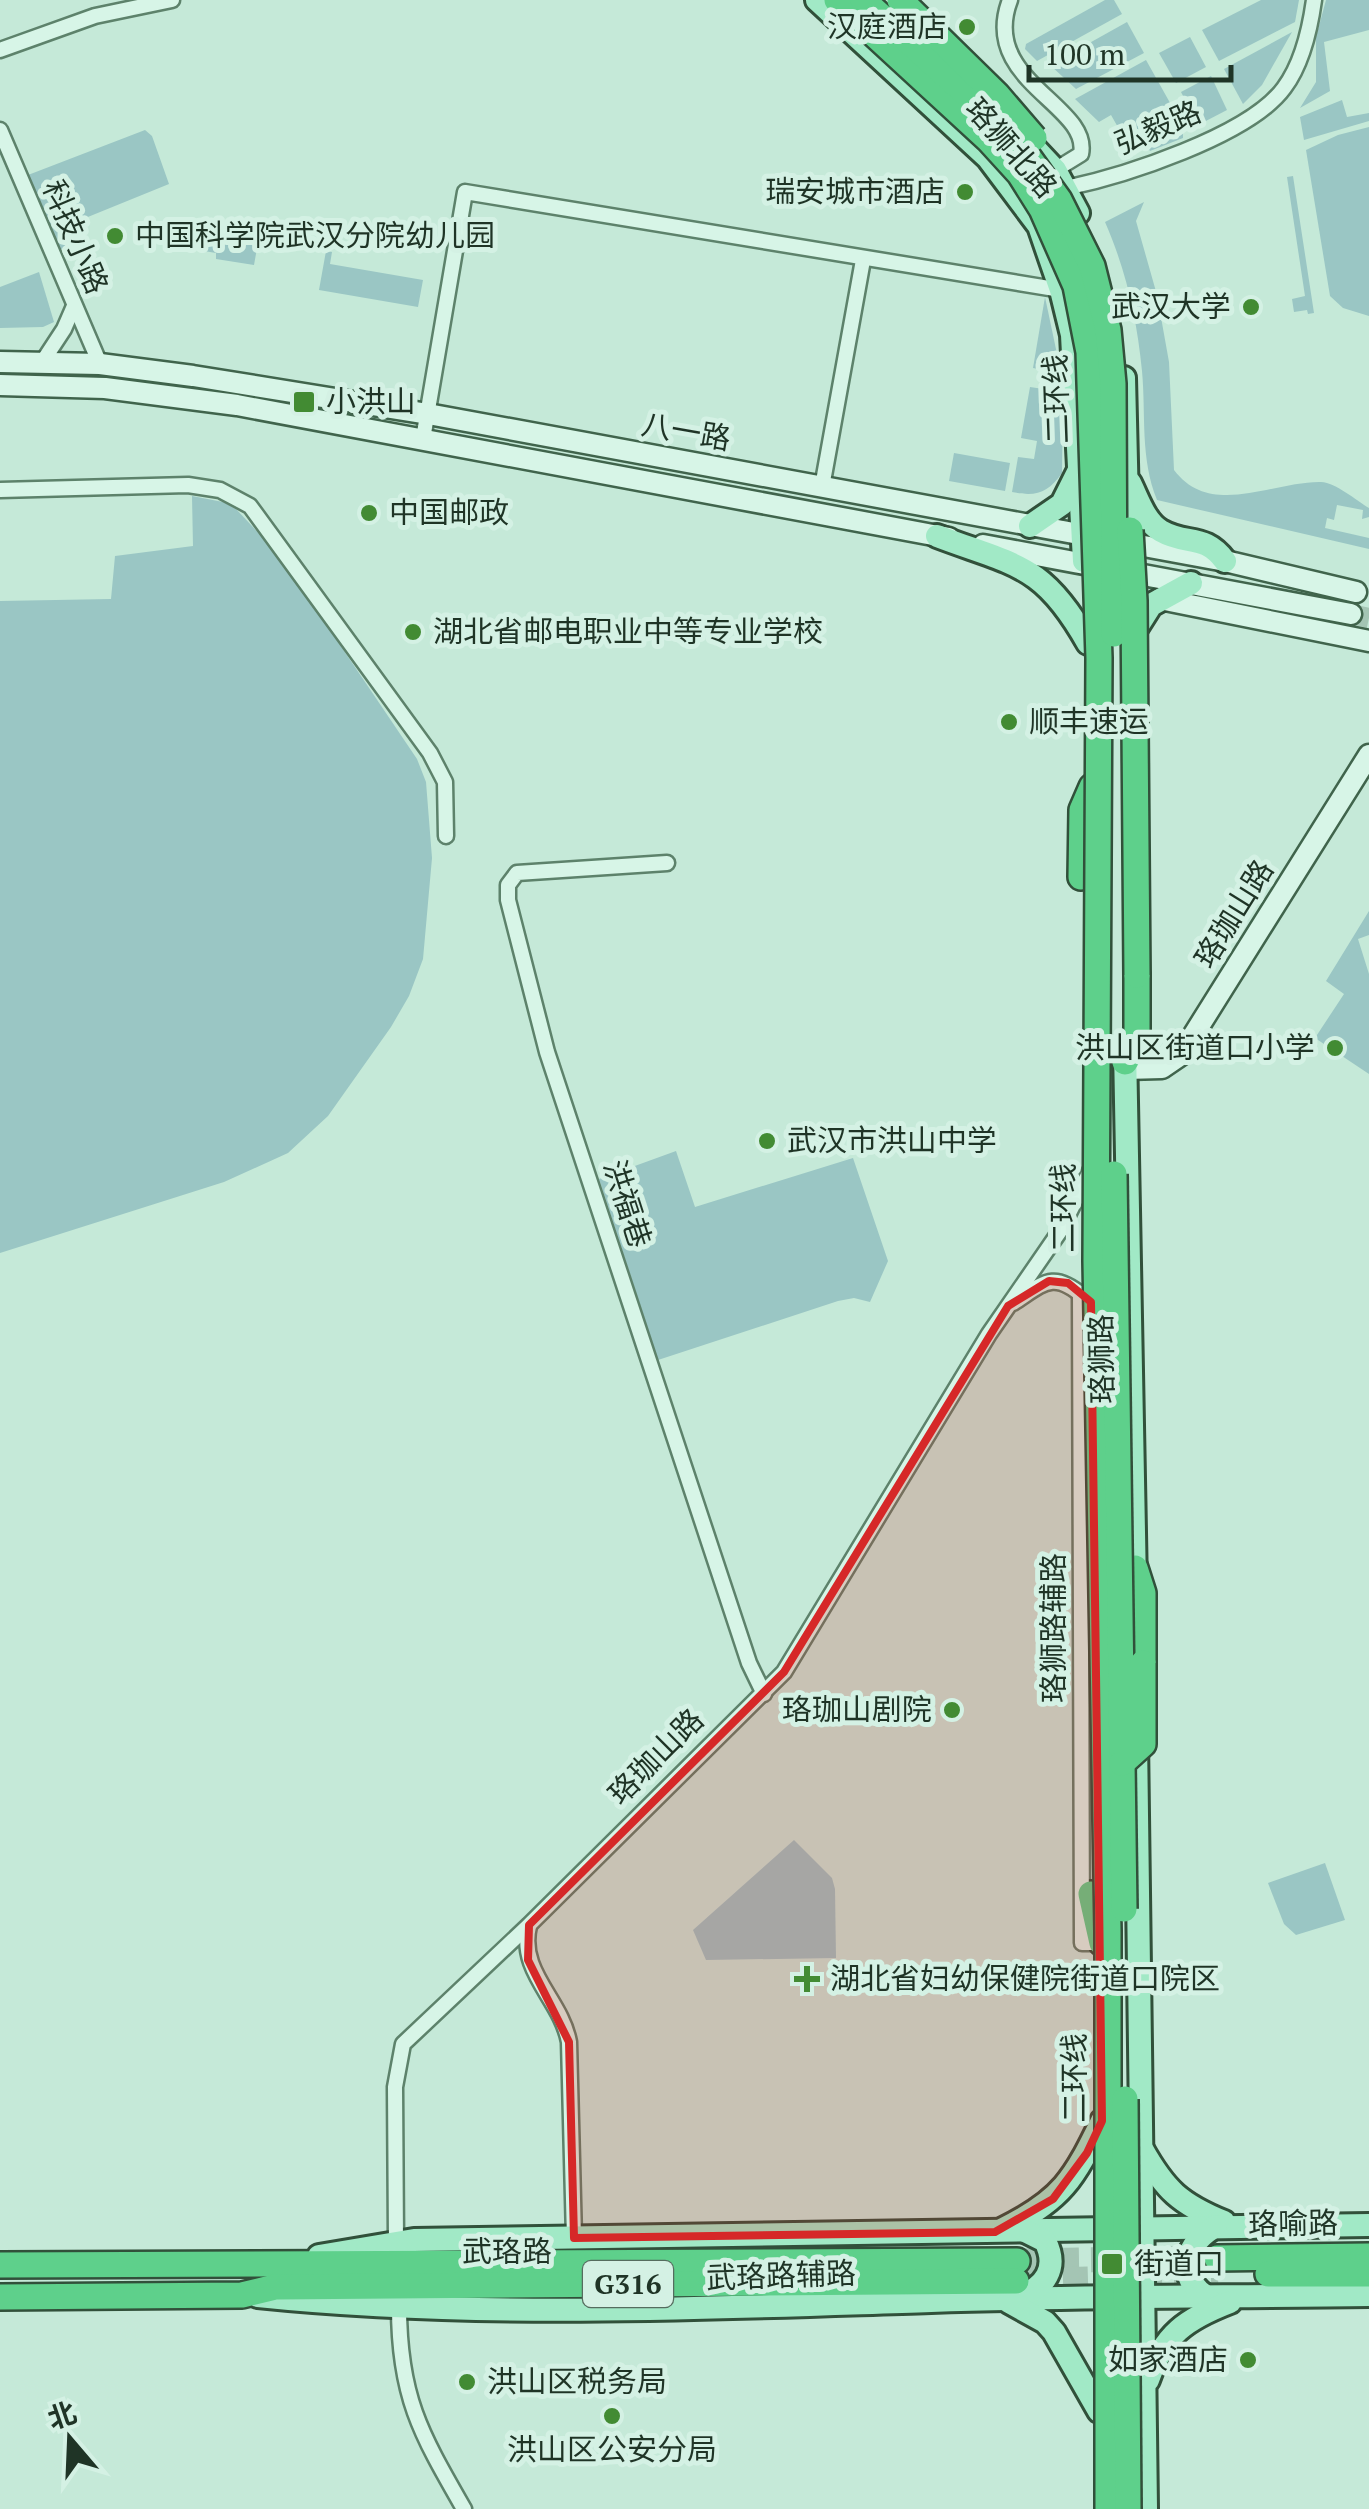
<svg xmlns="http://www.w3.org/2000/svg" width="1369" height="2509" viewBox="0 0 1369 2509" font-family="'PT Serif','Noto Sans SC',serif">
<rect width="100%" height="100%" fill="#c5e9d8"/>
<g fill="#9ac6c4">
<polygon points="1105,0 1114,0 1122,14 1037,61 1025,49 1026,44"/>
<polygon points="1261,0 1299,0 1295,22 1219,61 1202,30"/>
<polygon points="1326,0 1369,0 1369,30 1324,42 1330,91 1300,108 1316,82 1316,37"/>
<polygon points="1127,22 1144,53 1076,89 1050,65"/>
<polygon points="1292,32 1262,85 1243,104 1224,69"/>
<polygon points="1190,37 1206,67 1176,83 1159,53"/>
<polygon points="1146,60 1183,126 1183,138 1150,151 1146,143 1131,150 1111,115 1099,122 1075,99"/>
<polygon points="1211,76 1227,110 1202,123 1195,119 1181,92"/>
<polygon points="1342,100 1347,117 1369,113 1369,121 1304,140 1300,117"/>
<polygon points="1369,127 1369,316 1343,308 1330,296 1306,150 1338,135"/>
<polygon points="145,130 152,136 169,184 78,221 85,240 59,250 28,175"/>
<polygon points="1293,176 1314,313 1308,314 1307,310 1294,312 1292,299 1305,296 1287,177"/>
<path d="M1144,202l-8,19 21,74 12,67 5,108c37,49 99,11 147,12 15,1 35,18 48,26v9l-7,2 1,-9 -26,-5 -3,15 -7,-2 -2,10 44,10v11l-212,-49c-17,-42 -11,-85 -15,-129 -5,-52 -16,-101 -37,-149z"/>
<polygon points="202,228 259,237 254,265 216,259 216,253 198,250"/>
<polygon points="326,251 332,252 330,264 423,280 418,307 319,290"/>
<polygon points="39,272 54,322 43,327 0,328 0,287"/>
<polygon points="1045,297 1061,373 1033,368"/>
<path d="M1030,387l33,5 -1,81c-14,20 -26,24 -50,19l6,-35 16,2 3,-18 -16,-3z"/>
<polygon points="954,453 1010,463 1005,491 949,481"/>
<polygon points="192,496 223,502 236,509 280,556 417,759 426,782 432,858 423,959 409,996 391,1027 328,1116 288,1153 224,1182 0,1253 0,601 111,599 115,556 193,546"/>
<polygon points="1369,911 1369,935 1358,939 1369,974 1369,1074 1315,1038 1344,994 1326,981"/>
<polygon points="676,1151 695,1207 853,1158 888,1261 870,1302 854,1298 838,1301 658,1360 599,1179"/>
<polygon points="794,1840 832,1878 835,1889 836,1958 706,1960 693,1930"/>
<polygon points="1325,1863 1345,1920 1296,1935 1284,1924 1268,1883"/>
</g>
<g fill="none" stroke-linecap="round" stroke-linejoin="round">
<polyline stroke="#a4c5b4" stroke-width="20" stroke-dasharray="20 10" stroke-linecap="butt" points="1351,614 1369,618"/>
<g stroke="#a4c5b4" stroke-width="25" stroke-dasharray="25 12" stroke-linecap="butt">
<polyline points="1017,2261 1207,2258"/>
<polyline points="1026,2281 1218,2275"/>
</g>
<defs>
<g id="street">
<path d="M1010,0c-31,81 81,105 71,154l-26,16"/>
<polyline points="0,50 95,16 172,0"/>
<polyline points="0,130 100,364"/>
<path d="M1066,188c57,-12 183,-52 218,-100 18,-24 26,-59 30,-88"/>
<polyline points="43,361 64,329 74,306"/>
<polyline points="423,439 465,192 1061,290"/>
<polyline points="822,487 863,260"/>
<polyline points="0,490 188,485 220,490 250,506 430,753 445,782 446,836"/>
<polyline points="667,863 517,873 508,885 508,900 547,1052 749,1663 764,1694"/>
<polyline points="1080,1293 1082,1943 1102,1943"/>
<path d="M1013,1303c31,-20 40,-33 71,-6"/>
<path d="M529,1926c-11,46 32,73 40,116l5,196"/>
<polyline points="396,2242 395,2087 403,2044 529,1925 784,1672 989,1334 1060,1231 1091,1169"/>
<path d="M399,2307c0,90 22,127 65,202"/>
</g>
<g id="secondary">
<polyline points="0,362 100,364 193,376 428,414 1225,561 1356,592"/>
<polyline points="0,385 105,388 237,405 949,538"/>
<polyline points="983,545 1351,614"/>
<polyline points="1160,599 1369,641"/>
<polyline points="1126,1069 1162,1068 1181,1055 1369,755"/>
</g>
<g id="primary">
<polyline points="817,0 988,158 1039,226 1061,290 1072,335 1084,561"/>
<polyline points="1025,138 1055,170 1078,213"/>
<polyline points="1124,378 1128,546"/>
<path d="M1130,483c8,16 15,39 31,48 26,15 43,2 64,30"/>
<polyline points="1030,526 1062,504 1078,472"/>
<path d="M937,536c79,30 106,27 151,107"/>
<polyline points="1132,635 1151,605 1191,583"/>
<polyline points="1125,1048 1135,1586"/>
<polyline points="1136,1738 1146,2509"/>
<path d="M1142,2149c23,41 38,55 82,73"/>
<path d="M1003,2229c59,-29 71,-50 99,-108"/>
<polyline points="319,2256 414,2240 1369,2225"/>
<path d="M258,2296c223,23 449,12 673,5 146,-5 292,-4 438,-6"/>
<path d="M1018,2297c27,-9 41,-29 27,-56l-20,-10"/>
<path d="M1208,2298c-34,-22 -22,-55 8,-72"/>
<polyline points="1009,2302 1045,2322 1054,2332 1099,2411"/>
<path d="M1148,2380c16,-46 38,-61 82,-78"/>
</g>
<g id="highway">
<polyline points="1081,877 1082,810 1092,787"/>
<polyline points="1125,1062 1137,1041 1137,975"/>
<polyline points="1135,1568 1143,1593 1143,1663"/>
<polyline points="1091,1894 1102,1943"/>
<polyline points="1217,2258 1369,2256"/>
<polyline points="0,2265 1017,2261"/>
<polyline points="1268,2274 1369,2274"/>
<polyline points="0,2297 242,2295 275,2287 1016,2281"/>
</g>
</defs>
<use href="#street" stroke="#5d826b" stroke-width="19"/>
<use href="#secondary" stroke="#40644c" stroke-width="25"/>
<use href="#primary" stroke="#31503a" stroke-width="28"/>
<use href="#highway" stroke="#31503a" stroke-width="30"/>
<use href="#street" stroke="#d7f5e7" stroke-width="14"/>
<use href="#secondary" stroke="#d7f5e7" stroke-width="20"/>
<use href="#primary" stroke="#a1e9c6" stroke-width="22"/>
<use href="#highway" stroke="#5ed08b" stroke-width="25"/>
<defs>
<g id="highway-bridge">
<polyline points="837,0 989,140 1020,174 1042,209 1076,286 1089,352 1099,658 1096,1261 1108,1931 1108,2509"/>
<polyline points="863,0 1014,137 1059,200 1092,266 1108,330 1113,384 1114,634"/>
<polyline points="900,0 997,95 1034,138"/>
<polyline points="1130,530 1134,601 1137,975"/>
<polyline points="1114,1174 1124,1909"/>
<polyline points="1122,1763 1143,1744 1143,1663"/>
<polyline points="1125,2099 1128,2509"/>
</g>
</defs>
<use href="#highway-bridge" stroke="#31503a" stroke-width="30" stroke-linecap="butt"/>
<use href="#highway-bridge" stroke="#5ed08b" stroke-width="25"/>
</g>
<path fill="#d62828" fill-opacity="0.2" stroke="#d62828" stroke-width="8" stroke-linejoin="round" d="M1049,1281l19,2 23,19 11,819 -15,32 -34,46 -58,33 -421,6 -5,-196 -41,-82 1,-35 255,-253 224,-366z"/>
<g fill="#428b33" stroke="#d4f1e4" stroke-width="4">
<circle cx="967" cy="27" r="10"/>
<circle cx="965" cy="192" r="10"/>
<circle cx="115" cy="236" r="10"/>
<circle cx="1251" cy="307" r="10"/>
<rect x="292" y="390" width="24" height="24" rx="5"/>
<circle cx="369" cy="513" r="10"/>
<circle cx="413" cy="632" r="10"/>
<circle cx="1009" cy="722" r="10"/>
<circle cx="1335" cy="1048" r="10"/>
<circle cx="767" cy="1141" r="10"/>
<circle cx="952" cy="1710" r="10"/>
<path d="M802 1964h10v10h10v10h-10v10h-10v-10h-10v-10h10z"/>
<rect x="1100" y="2252" width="24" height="24" rx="5"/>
<circle cx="1248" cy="2360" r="10"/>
<circle cx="467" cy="2382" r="10"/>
<circle cx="612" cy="2416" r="10"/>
</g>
<g text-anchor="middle" stroke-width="10" stroke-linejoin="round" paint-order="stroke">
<rect fill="#d4f1e4" stroke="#556d5f" stroke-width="2.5" x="583" y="2261" width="90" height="46" rx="8"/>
<g font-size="28" font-weight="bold" fill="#1f3426">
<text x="628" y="2294">G316</text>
</g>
<g font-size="30" fill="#1f3426" stroke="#d4f1e4" text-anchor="start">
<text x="947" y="37" text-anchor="end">汉庭酒店</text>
<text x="945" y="202" text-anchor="end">瑞安城市酒店</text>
<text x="135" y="246">中国科学院武汉分院幼儿园</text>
<text x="1231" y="317" text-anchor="end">武汉大学</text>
<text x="326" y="412">小洪山</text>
<text x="389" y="523">中国邮政</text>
<text x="433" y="642">湖北省邮电职业中等专业学校</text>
<text x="1029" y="732">顺丰速运</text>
<text x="1315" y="1058" text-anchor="end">洪山区街道口小学</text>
<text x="787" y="1151">武汉市洪山中学</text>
<text x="932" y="1720" text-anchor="end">珞珈山剧院</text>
<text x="830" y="1989">湖北省妇幼保健院街道口院区</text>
<text x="1134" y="2274">街道口</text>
<text x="1228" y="2370" text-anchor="end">如家酒店</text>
<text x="487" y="2392">洪山区税务局</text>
<text x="612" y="2460" text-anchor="middle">洪山区公安分局</text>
</g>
<g font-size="30" fill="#1f3426" stroke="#d4f1e4">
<text transform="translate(1158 128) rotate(-23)" y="10">弘毅路</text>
<text transform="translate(1011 148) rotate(49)" y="10">珞狮北路</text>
<text transform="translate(75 237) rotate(67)" y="10">科技小路</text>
<text transform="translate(1057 399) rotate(-92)" y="10">二环线</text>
<text transform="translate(686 432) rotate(10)" y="10">八一路</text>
<text transform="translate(1234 914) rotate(-58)" y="10">珞珈山路</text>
<text transform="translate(627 1204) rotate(72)" y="10">洪福巷</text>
<text transform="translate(1064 1208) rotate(-90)" y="10">二环线</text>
<text transform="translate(1102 1359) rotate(-91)" y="10">珞狮路</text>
<text transform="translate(1054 1628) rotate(-90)" y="10">珞狮路辅路</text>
<text transform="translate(656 1757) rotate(-45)" y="10">珞珈山路</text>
<text transform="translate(1075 2078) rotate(-90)" y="10">二环线</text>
<text transform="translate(1293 2224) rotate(-1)" y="10">珞喻路</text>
<text x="507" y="2262">武珞路</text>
<text transform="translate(781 2276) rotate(-2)" y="10">武珞路辅路</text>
</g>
</g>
<g transform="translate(70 2439) rotate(341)" stroke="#d4f1e4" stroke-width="8" paint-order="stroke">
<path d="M0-8L18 38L0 25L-18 38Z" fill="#1f3426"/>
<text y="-15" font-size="28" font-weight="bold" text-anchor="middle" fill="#1f3426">北</text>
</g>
<path d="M1029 65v15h202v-15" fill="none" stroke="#1f3426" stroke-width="5"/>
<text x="1044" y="65" font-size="30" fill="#1f3426" stroke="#d4f1e4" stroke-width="8" paint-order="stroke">100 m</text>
</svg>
